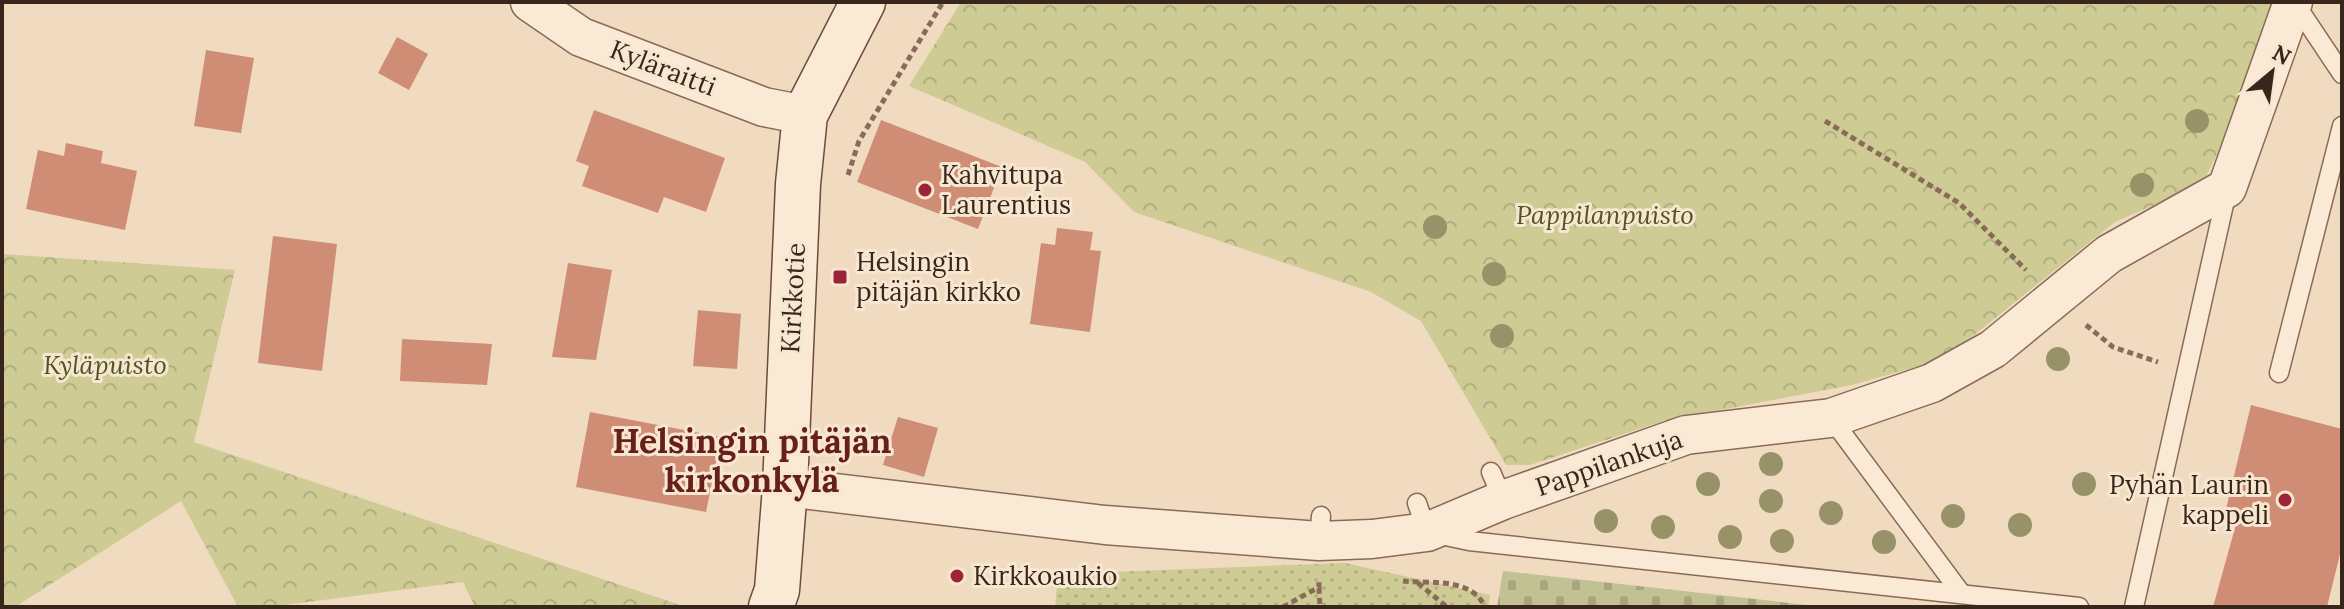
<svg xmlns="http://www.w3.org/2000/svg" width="2344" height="609" viewBox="0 0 2344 609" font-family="Lora,serif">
<defs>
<pattern id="grass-dots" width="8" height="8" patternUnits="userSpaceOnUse" patternTransform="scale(2)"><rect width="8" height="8" fill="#cecc94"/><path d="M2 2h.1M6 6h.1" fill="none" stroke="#b2af7f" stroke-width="1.8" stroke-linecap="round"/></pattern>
<pattern id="cemetery-stones" width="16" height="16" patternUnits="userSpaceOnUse" patternTransform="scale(2)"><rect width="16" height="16" fill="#c2c194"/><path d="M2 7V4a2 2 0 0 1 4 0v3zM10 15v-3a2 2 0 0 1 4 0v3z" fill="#a7a67f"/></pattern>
<pattern id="park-crowns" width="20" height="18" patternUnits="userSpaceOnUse" patternTransform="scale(2)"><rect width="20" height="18" fill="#cecc94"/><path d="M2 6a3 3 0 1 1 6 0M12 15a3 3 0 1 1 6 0" fill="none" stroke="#b2af7f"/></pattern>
</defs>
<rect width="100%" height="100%" fill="#f0dbc0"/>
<polygon fill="url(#grass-dots)" points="1345,563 1490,595 1488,607 1055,607 1058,574"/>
<polygon fill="url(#cemetery-stones)" points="1503,571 1826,607 1497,607"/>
<g fill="url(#park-crowns)">
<polygon points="961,2 2275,2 2235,115 2207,175 2177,195 2115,222 1959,347 1927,364 1852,385 1663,421 1530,465 1506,465 1421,321 1371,292 1134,212 1085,162 909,86"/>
<polygon points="2,254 235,270 194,442 686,607 475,607 463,582 269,607 238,607 181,501 15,607 2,607"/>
</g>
<g fill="#cf8d75">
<polygon points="397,37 428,54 409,90 378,73"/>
<polygon points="206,50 254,58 241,133 194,126"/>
<polygon points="594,110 725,158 706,212 664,197 658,213 582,186 589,166 576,161"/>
<polygon points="881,120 1002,167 978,229 857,182"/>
<polygon points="66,143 103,151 101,163 137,171 125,230 26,209 38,150 64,156"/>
<polygon points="1057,228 1093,232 1090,250 1101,251 1090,332 1030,324 1041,243 1055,245"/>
<polygon points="273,236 337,244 322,371 258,363"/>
<polygon points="568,263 612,270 596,360 552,357"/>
<polygon points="698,310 741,314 737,369 693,366"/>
<polygon points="402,339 492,344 487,385 400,381"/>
<polygon points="2251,405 2342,429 2342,546 2327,607 2213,607 2238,517 2225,513"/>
<polygon points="590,412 721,437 706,512 576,487"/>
<polygon points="898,417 938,428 924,477 883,465"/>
</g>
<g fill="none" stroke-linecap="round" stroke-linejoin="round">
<defs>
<g id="lane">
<polyline points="2294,2 2342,74"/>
<polyline points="2279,373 2342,126"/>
<polyline points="1831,418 1961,593"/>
<polyline points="1491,472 1503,500"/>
<polyline points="1417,503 1427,532 1469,541 2079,607"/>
<polyline points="1319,541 1321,516"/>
<polyline points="2134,607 2227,191"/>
</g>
<g id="street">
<polyline points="530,2 581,37 764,107 805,115"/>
<polyline points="785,487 1105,525 1319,541 1372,539 1427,532 1503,500 1686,435 1831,418 1932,383 1993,349 2109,254 2227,188 2293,2"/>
</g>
<polyline id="secondary" points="771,607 777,590 785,487 798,184 805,115 863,2"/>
</defs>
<use href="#lane" stroke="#896b57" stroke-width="21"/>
<use href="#street" stroke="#896b57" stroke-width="41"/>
<use href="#secondary" stroke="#6b4c3b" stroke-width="47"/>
<g stroke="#896b57" stroke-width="5" stroke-dasharray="6 4" stroke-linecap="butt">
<polyline points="1825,121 1959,203 2026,270"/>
<polyline points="848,175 859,141 943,2"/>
<polyline points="2086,325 2113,347 2158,362"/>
<path d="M1403,581c29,3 68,-4 82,26"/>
<polyline points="1418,583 1447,607"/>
<polyline points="1319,588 1320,607"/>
<polyline points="1283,607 1319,587 1319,582"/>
</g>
<use href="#lane" stroke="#fae9d4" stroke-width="18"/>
<use href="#street" stroke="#fae9d4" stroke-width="38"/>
<use href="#secondary" stroke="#fae9d4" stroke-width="44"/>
</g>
<g fill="#989269">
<circle cx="2197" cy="121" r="12"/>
<circle cx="2142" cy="185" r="12"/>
<circle cx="1435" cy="227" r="12"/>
<circle cx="1494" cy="274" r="12"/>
<circle cx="1502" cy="336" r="12"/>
<circle cx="2058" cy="359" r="12"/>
<circle cx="1771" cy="464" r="12"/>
<circle cx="1708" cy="484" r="12"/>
<circle cx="2084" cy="484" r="12"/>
<circle cx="1771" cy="501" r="12"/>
<circle cx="1831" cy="513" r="12"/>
<circle cx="1953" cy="516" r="12"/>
<circle cx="1606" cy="521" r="12"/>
<circle cx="2020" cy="525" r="12"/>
<circle cx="1663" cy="527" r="12"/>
<circle cx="1730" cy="537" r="12"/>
<circle cx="1782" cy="541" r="12"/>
<circle cx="1884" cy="542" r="12"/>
</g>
<g fill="#9b2537" stroke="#f7e6d0" stroke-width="3">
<circle cx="925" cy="190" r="8"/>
<rect x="832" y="269" width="16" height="16" rx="4"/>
<circle cx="2285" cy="500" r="8"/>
<circle cx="957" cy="576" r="8"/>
</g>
<g text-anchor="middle" stroke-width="6" stroke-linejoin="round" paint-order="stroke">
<g font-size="26" fill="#38261c" stroke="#f7e6d0">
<text transform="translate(663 68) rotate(21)" y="9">Kyläraitti</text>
<text transform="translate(793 298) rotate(-87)" y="9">Kirkkotie</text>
<text transform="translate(1609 463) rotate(-19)" y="9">Pappilankuja</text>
</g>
<g font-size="26" fill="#38261c" stroke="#f7e6d0" text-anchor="start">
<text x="941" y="184">Kahvitupa<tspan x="941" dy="30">Laurentius</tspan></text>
<text x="856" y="271">Helsingin<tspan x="856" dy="30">pitäjän kirkko</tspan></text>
<text x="2269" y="494" text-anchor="end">Pyhän Laurin<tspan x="2269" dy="30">kappeli</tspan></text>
<text x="973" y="585">Kirkkoaukio</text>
</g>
<g font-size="26" font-style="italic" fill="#505622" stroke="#f7e6d0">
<text x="1605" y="224">Pappilanpuisto</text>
<text x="105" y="374">Kyläpuisto</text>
</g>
<g font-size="34" font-weight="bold" fill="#671f1a" stroke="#f7e6d0">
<text x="752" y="453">Helsingin pitäjän<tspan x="752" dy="39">kirkonkylä</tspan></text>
</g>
</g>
<rect width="2344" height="609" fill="none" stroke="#38261c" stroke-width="8"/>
<g transform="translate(2272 72) rotate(29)" stroke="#f7e6d0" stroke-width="6" paint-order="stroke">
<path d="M0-6L14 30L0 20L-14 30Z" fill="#38261c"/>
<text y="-12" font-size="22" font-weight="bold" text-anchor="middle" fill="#38261c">N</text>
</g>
</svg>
